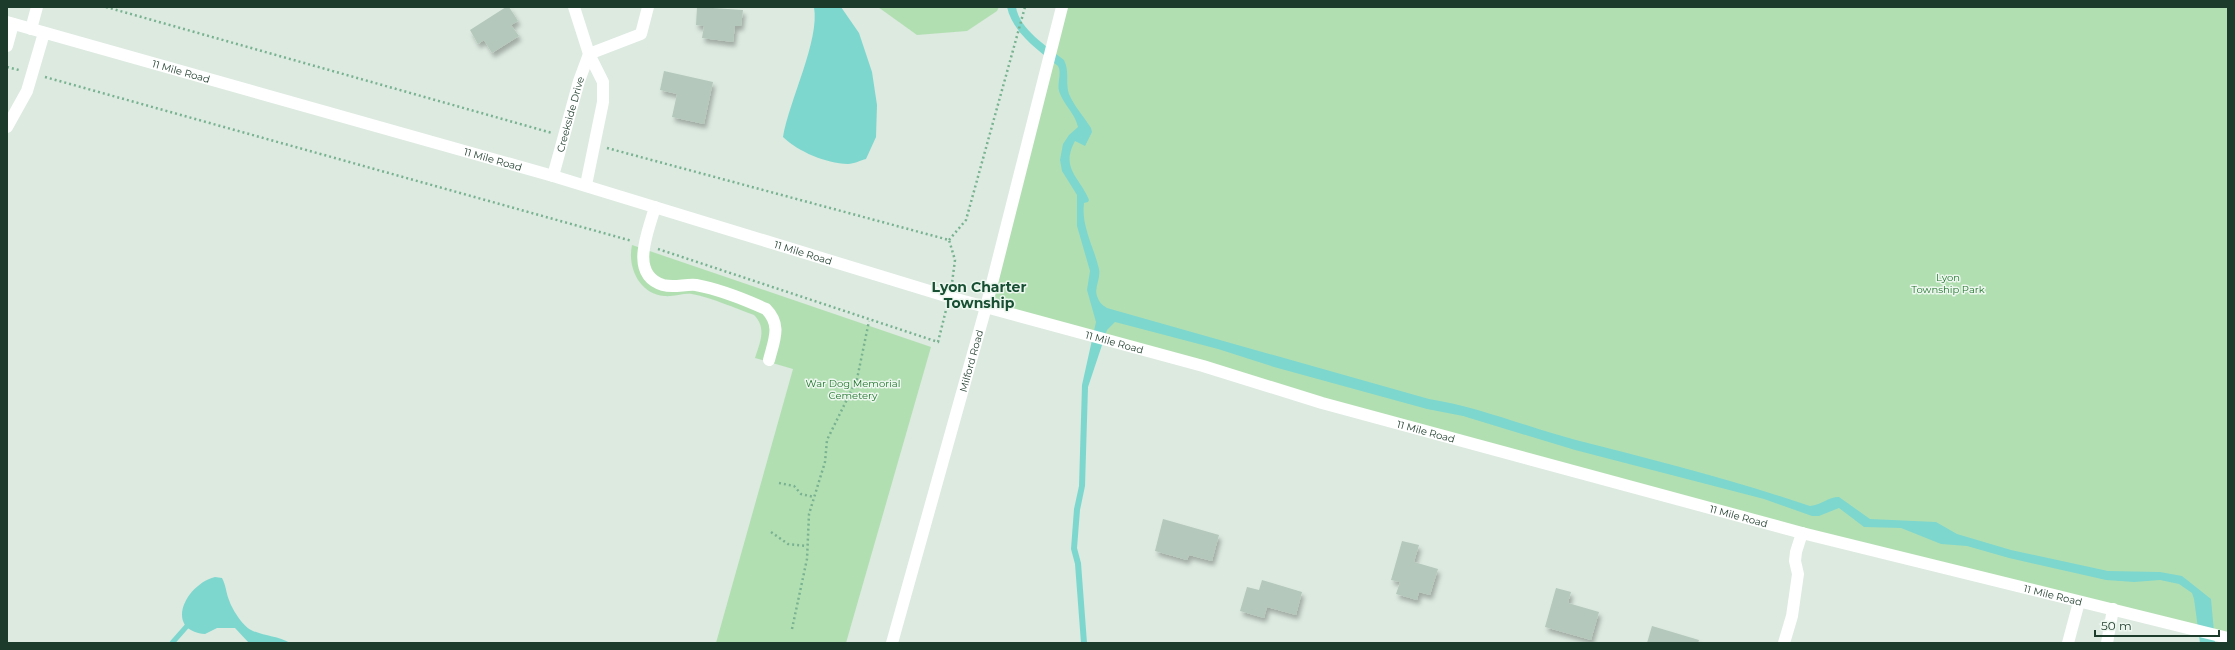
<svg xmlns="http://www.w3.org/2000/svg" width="2235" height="650" viewBox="0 0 2235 650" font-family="Montserrat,sans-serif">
<defs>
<filter id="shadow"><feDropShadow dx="2.5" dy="4.5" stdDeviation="2" flood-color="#0004"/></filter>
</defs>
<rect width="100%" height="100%" fill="#dceae0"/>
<g fill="#b2dfb2">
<polygon points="878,7 999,7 997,11 967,31 917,35"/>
<polygon points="1062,7 2228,7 2228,637 1642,490 986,307"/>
<path d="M632,245l299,102 -85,296h-130l77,-274 -38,-11c5,-16 12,-30 -1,-43 -20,-7 -41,-17 -62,-21 -9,-1 -18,3 -28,2 -24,-2 -37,-28 -32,-51z"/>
</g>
<g fill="#7dd7ce">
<path d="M814,7h27l18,26 13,39 5,33 -1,32 -10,22c-5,1 -12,5 -18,5 -23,-1 -49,-12 -65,-27 6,-36 37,-97 31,-130z"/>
<path d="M1007,7h9c3,22 32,40 48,53 6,12 1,22 5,34 5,12 16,24 22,34l1,4 -7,14 -10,-5c-15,28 5,36 14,59l-1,2 -4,1c-3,23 10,44 15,66 2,10 -5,18 -2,27 2,6 5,9 10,12l322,91c50,8 98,28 147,41 78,20 157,40 234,66 11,-1 18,-9 29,-9l31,22 66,3 21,12 54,16 97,21 52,1 22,4 29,23 4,44h-15l-6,-44 -2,-6 -13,-9 -19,-4 -26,2 -28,-2 -97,-22 -42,-12 -26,-2 -40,-16 -37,-1 -25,-19 -20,8h-7l-48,-17 -189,-49 -112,-34 -36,-7 -153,-42 -56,-18 -103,-27 -8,8 -19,57 -3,99 -5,24 -3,38 4,15 6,80h-6l-6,-79 -4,-15 3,-40 5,-23 3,-101 14,-63 -9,-32 3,-19 -13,-45v-31l-15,-24 -2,-11 3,-16 6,-9 9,-8c-3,-14 -15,-23 -19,-36 -2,-9 3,-18 -1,-25 -20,-16 -45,-33 -51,-59z"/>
<path d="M215,577l7,1c4,7 4,15 7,22 3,9 13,25 22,30 12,6 27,6 39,13h-41l-14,-15h-18l-12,6c-42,-4 -19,-50 10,-57z"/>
</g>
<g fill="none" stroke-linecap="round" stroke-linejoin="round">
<polyline stroke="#7dd7ce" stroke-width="5" points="172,643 187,626"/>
</g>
<g fill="#b4c8bb" filter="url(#shadow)">
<polygon points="506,7 509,7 518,21 511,25 519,36 492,53 484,40 478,44 470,30"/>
<polygon points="697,7 743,10 741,26 735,26 733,42 702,38 704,26 696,25"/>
<polygon points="664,71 713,82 704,124 672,117 677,94 660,90"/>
<polygon points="1163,519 1219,535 1212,561 1189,555 1187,560 1155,551"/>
<polygon points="1402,541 1419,545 1414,562 1438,569 1430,595 1419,592 1417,600 1396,594 1400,582 1391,580"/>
<polygon points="1262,580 1302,592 1296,615 1267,607 1264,618 1240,611 1247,587 1259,590"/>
<polygon points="1556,588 1571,592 1568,603 1599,612 1591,640 1545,627"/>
<polygon points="1652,626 1699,640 1698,643 1647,643"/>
</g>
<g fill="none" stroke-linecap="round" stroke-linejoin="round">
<g stroke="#79b291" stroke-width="2.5" stroke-dasharray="2 3" stroke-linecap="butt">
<polyline points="106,7 552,133"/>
<polyline points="7,67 19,70"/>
<polyline points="45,77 632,241"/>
<polyline points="607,148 949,240 955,260 952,283"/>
<polyline points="949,240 966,220 1025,7"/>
<polyline points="658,249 938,342 946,310"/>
<polyline points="779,483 794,486 801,494 814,497"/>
<polyline points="771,532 788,544 806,546"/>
<polyline points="792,629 807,559 809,514 825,462 827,440 857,379 869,321"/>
</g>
<g stroke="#fff" stroke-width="12">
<polyline points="574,7 589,54 603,82 603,102 586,185"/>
<path id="s1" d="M7,22l546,154 396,121 254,69 119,37 480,130 426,105"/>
<polyline points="31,29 37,7"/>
<polyline points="7,46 13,24"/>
<polyline points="7,127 27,91 44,33"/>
<path id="s2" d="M553,176l26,-95 10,-27 52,-20 7,-27"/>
<path d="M655,207c-6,23 -27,67 8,78 11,3 22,-1 33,0 22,4 50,15 70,24 16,16 8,31 3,51"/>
<path id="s3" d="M892,643l94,-336 76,-300"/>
<polyline points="1784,643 1792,616 1798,574 1795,561 1796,552 1802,533"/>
<polyline points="2068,643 2079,602"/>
<polyline points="2107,643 2113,609"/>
</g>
</g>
<g text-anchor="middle" stroke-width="3" stroke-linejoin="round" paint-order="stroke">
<g font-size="10" fill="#1d3b2b" stroke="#edf7ef">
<text dy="4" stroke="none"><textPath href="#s1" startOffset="181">11 Mile Road</textPath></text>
<text dy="4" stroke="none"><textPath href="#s2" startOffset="64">Creekside Drive</textPath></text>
<text dy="4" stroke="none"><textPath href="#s1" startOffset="505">11 Mile Road</textPath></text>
<text dy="4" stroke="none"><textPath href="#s1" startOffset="829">11 Mile Road</textPath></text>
<text dy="4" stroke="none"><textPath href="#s1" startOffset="1153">11 Mile Road</textPath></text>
<text dy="4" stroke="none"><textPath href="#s3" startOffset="293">Milford Road</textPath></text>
<text dy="4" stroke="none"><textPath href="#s1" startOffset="1477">11 Mile Road</textPath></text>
<text dy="4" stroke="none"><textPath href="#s1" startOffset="1801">11 Mile Road</textPath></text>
<text dy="4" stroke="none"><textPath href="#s1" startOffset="2125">11 Mile Road</textPath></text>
</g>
<g font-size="10" fill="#23762e" stroke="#edf7ef">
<text x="1948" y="281">Lyon<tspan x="1948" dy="12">Township Park</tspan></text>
<text x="853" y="387">War Dog Memorial<tspan x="853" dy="12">Cemetery</tspan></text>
</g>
<g font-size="14" font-weight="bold" fill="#174f33" stroke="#edf7ef">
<text x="979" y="292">Lyon Charter<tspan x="979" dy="16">Township</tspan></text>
</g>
</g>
<rect width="2235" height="650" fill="none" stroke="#1d3b2b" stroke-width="16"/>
<path d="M2095 630v6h124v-6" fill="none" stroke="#1d3b2b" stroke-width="2"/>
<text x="2101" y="630" font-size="12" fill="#1d3b2b" stroke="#edf7ef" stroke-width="3" paint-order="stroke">50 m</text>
</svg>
